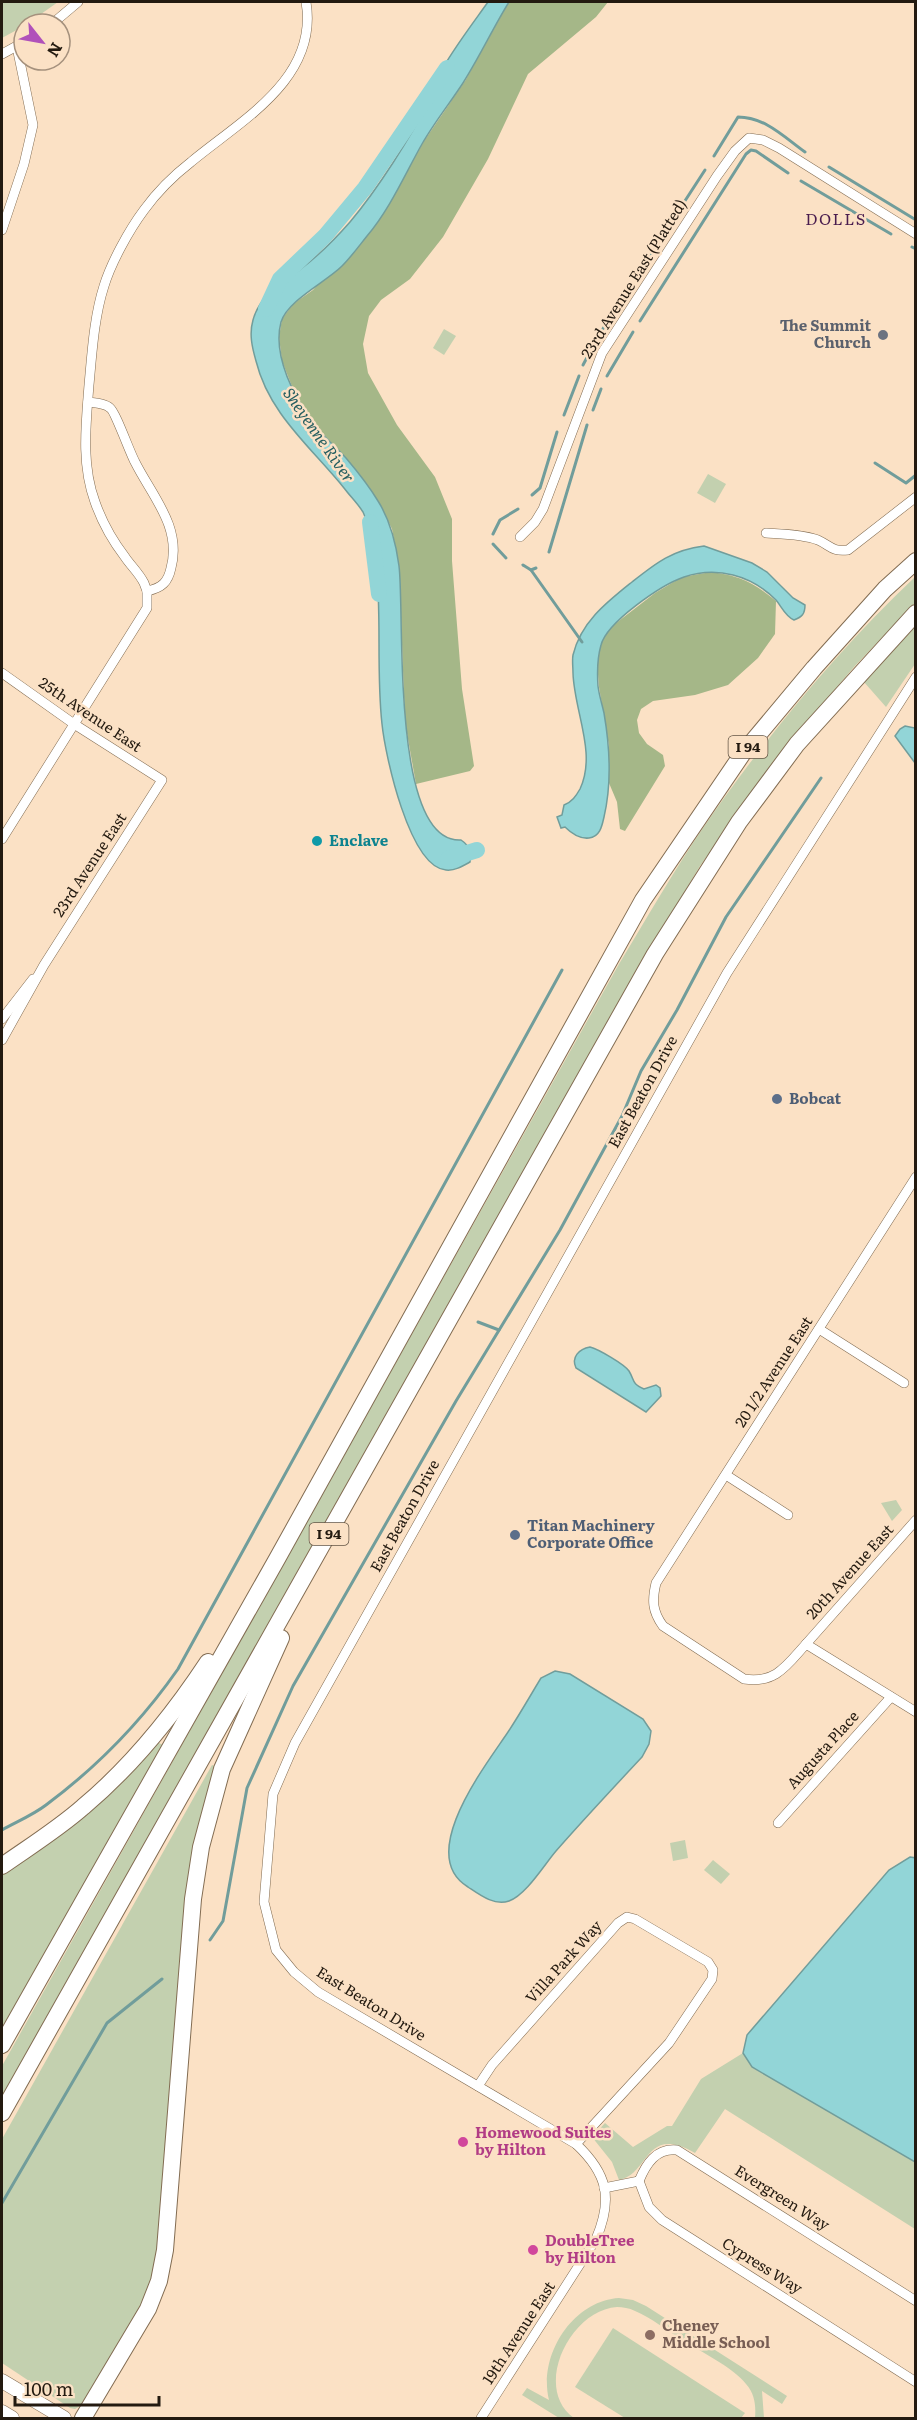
<svg xmlns="http://www.w3.org/2000/svg" width="917" height="2420" viewBox="0 0 917 2420" font-family="Literata,serif">
<rect width="100%" height="100%" fill="#fbe1c5"/>
<g fill="#c3d0af">
<polygon points="2,2 58,2 24,26 2,38"/>
<polygon points="444,329 456,336 444,355 433,348"/>
<polygon points="708,474 726,484 715,503 697,493"/>
<path d="M915,577v26l-61,64 -78,92 -76,107 -64,107 -634,1131v-38l617,-1102c28,-46 54,-92 84,-136 62,-90 133,-176 212,-251z"/>
<polygon points="915,627 915,664 886,707 864,682"/>
<polygon points="896,1500 902,1510 892,1521 881,1503"/>
<polygon points="157,1742 163,1745 2,2034 2,1873"/>
<polygon points="212,1765 217,1767 156,2267 139,2313 82,2405 75,2409 70,2408 2,2363 2,2139"/>
<polygon points="685,1840 688,1858 673,1861 670,1843"/>
<polygon points="713,1860 730,1874 721,1884 704,1870"/>
<path d="M743,2053l9,14 163,95v67l-190,-120 -30,44c-51,-29 -45,21 -76,27l-7,-18 -20,-25 13,-14 28,24 34,-21h5l29,-47z"/>
<path d="M619,2298l14,2 13,6 141,90 -5,8 -20,-13 2,27h-9c1,-12 0,-24 -9,-34 -13,-17 -45,-32 -64,-44 -15,-10 -31,-22 -47,-29 -6,-3 -12,-4 -18,-4 -47,3 -85,81 -43,111h-15l-37,-23 5,-7 22,12c-11,-44 23,-99 70,-102z"/>
<polygon points="613,2328 745,2413 741,2418 625,2418 575,2387"/>
</g>
<g fill="#a5b788">
<polygon points="509,2 608,2 596,17 528,74 488,159 443,237 410,279 381,300 369,316 363,344 368,373 397,425 435,477 452,519 452,561 462,689 474,766 470,771 416,784 405,722 399,566 392,529 378,501 346,459 316,426 295,394 282,361 279,337 282,319 293,304 313,290 397,189 424,141 465,81"/>
<path d="M711,572c29,4 42,10 65,29l-1,33 -17,24 -30,27 -33,10 -42,6 -12,8 -4,11 2,13 8,11 16,11 2,11 -40,65 -5,-2 -3,-27 -8,-19v-37l-10,-59 -2,-26 4,-19 10,-15 44,-34 27,-16z"/>
</g>
<g fill="#92d5d7" stroke="#719d9b" stroke-width="1.5">
<path d="M488,2h21c-16,26 -29,54 -46,81 -13,20 -29,40 -41,61 -17,30 -32,65 -55,92 -8,10 -16,21 -25,30 -16,16 -54,34 -61,56 -9,34 14,77 34,104 9,11 21,21 31,32 11,13 23,28 32,43 12,19 18,42 21,65 6,47 -9,278 62,274 9,6 10,12 9,22 -7,4 -15,9 -24,8 -37,-3 -61,-116 -64,-146 -6,-54 0,-108 -6,-162 -3,-17 -5,-34 -13,-50 -5,-8 -13,-16 -19,-24 -33,-41 -75,-74 -88,-127 -4,-14 -7,-27 -3,-41 7,-26 29,-36 49,-52 17,-13 34,-30 48,-46 27,-32 61,-85 80,-123 5,-11 7,-23 14,-33 13,-22 29,-43 44,-64z"/>
<path d="M704,546l48,17 15,9 26,26 12,7c0,9 -3,12 -11,15 -9,-4 -12,-13 -18,-20 -11,-11 -27,-21 -43,-25 -16,-4 -34,-3 -49,2 -23,8 -77,45 -83,68 -4,14 -4,27 -3,41 1,9 4,18 6,27 6,35 8,70 0,104 -2,9 -4,20 -15,21 -9,1 -18,-5 -24,-11l-4,1 -4,-11 5,-2 2,-10c8,-3 12,-9 16,-16 17,-36 -6,-78 -7,-116 0,-6 -1,-13 0,-18 8,-33 34,-53 59,-73 24,-19 40,-32 72,-36z"/>
<polygon points="905,726 915,728 915,763 895,736 900,729"/>
<path d="M590,1347c8,2 34,17 39,24 6,10 2,12 15,18l12,-4 4,3 1,8 -15,16 -70,-44c-5,-11 3,-19 14,-21z"/>
<path d="M555,1671l15,3 73,45 8,12 -2,13 -7,13c-29,31 -58,62 -86,94 -12,14 -30,44 -47,50 -15,5 -29,-6 -41,-14 -53,-32 18,-122 40,-155 12,-18 22,-36 33,-54z"/>
<polygon points="910,1857 916,1858 915,2162 752,2067 743,2053 747,2035 889,1870"/>
</g>
<g fill="none" stroke-linecap="round" stroke-linejoin="round">
<g stroke="#719d9b" stroke-width="3">
<path d="M714,156l24,-39c27,0 46,20 67,35"/>
<polyline points="829,167 916,220"/>
<polyline points="801,181 891,234"/>
<polyline points="668,227 705,170"/>
<polyline points="912,247 916,249"/>
<polyline points="641,269 658,243"/>
<polyline points="640,321 746,154 751,150 756,151 788,173"/>
<polyline points="595,341 630,287"/>
<polyline points="583,365 590,352"/>
<polyline points="607,376 633,332"/>
<polyline points="593,410 601,389"/>
<polyline points="564,415 579,376"/>
<polyline points="875,463 906,483 916,475"/>
<polyline points="532,495 540,488 557,432"/>
<polyline points="493,534 500,520 518,509"/>
<polyline points="493,544 506,558"/>
<polyline points="549,552 587,425"/>
<polyline points="523,565 531,570"/>
<polyline points="536,568 531,570 582,642"/>
<polyline points="478,1322 499,1330"/>
<path d="M2,1830c14,-8 31,-15 44,-25 51,-38 95,-83 132,-136l384,-699"/>
<polyline points="210,1940 223,1921 247,1788 293,1686 456,1401 560,1230 622,1116 641,1071 677,1010 726,917 821,778"/>
<polyline points="2,2203 107,2023 162,1979"/>
</g>
<g stroke="#92d5d7" stroke-width="16">
<polyline points="266,309 280,279 325,236 365,188 447,68"/>
<polyline points="370,522 379,594"/>
<polyline points="448,859 477,850"/>
</g>
<defs>
<g id="minor">
<polyline points="52,24 78,2"/>
<polyline points="2,54 24,42"/>
<polyline points="2,230 24,164 33,125 17,47"/>
<path d="M88,402c7,1 17,1 22,6 5,3 20,45 25,54 17,34 47,65 36,106 -3,14 -9,20 -24,23"/>
<path d="M766,533c16,1 36,1 52,7 13,6 14,12 30,10l68,-53"/>
<polyline points="520,537 535,522 543,509 602,353 717,176 735,151 749,138 763,140 779,148 916,234"/>
<polyline points="2,673 74,724 162,780 44,965 2,1040"/>
<path d="M2,839l145,-231v-17l-3,-8c-5,-10 -13,-17 -19,-26 -13,-17 -23,-35 -30,-55 -14,-38 -9,-78 -6,-117 3,-32 5,-68 15,-99 7,-23 25,-56 40,-76 13,-18 29,-34 47,-48 49,-41 128,-83 115,-160"/>
<polyline points="2,1019 33,979"/>
<path d="M916,1177l-260,406c-4,17 -4,28 7,43l81,53c32,5 43,-14 62,-35l110,68"/>
<polyline points="819,1329 904,1383"/>
<polyline points="726,1475 788,1515"/>
<polyline points="806,1644 916,1520"/>
<polyline points="778,1823 891,1697"/>
<polyline points="478,2086 492,2065 618,1923 627,1917 635,1919 708,1962 713,1970 712,1979 669,2043 576,2144"/>
<path d="M639,2181c7,-17 17,-33 38,-31l239,151"/>
<polyline points="604,2188 639,2181 649,2207 662,2220 916,2382"/>
<path d="M481,2418l115,-179c17,-40 12,-65 -20,-95l-258,-152 -24,-20 -18,-22 -12,-48 9,-108 22,-51 432,-770 189,-296"/>
</g>
<g id="secondary">
<polyline points="2,2381 64,2418"/>
<polyline points="2,2412 12,2418"/>
</g>
<g id="motorway">
<path d="M2,1866c27,-19 56,-37 81,-59 49,-41 90,-92 125,-145"/>
<polyline points="2,2045 277,1559 643,900 743,753 814,668 885,589 916,561"/>
<polyline points="2,2113 655,954 739,822 797,744 916,613"/>
<polyline points="83,2418 148,2309 159,2281 165,2250 193,1899 201,1847 222,1769 281,1638"/>
</g>
</defs>
<use href="#minor" stroke="#826c52" stroke-width="10"/>
<use href="#secondary" stroke="#826c52" stroke-width="15"/>
<use href="#motorway" stroke="#826c52" stroke-width="18"/>
<use href="#minor" stroke="#fff" stroke-width="9"/>
<use href="#secondary" stroke="#fff" stroke-width="14"/>
<use href="#motorway" stroke="#fff" stroke-width="16"/>
</g>
<circle fill="#6b7280" stroke="#fbe1c5" stroke-width="2" cx="883" cy="335" r="6"/>
<circle fill="#0f9aa8" stroke="#fbe1c5" stroke-width="2" cx="317" cy="841" r="6"/>
<g fill="#5c6f8a" stroke="#fbe1c5" stroke-width="2">
<circle cx="777" cy="1099" r="6"/>
<circle cx="515" cy="1535" r="6"/>
</g>
<g fill="#d1479c" stroke="#fbe1c5" stroke-width="2">
<circle cx="463" cy="2142" r="6"/>
<circle cx="533" cy="2250" r="6"/>
</g>
<circle fill="#8d6e63" stroke="#fbe1c5" stroke-width="2" cx="650" cy="2335" r="6"/>
<g text-anchor="middle" stroke-width="5" stroke-linejoin="round" paint-order="stroke">
<g fill="#fbe1c5" stroke="#645646" stroke-width="1.5">
<rect x="728.5" y="736" width="39" height="22" rx="4.5"/>
<rect x="309.5" y="1523" width="39" height="22" rx="4.5"/>
</g>
<g font-size="14" font-weight="bold" fill="#231a10">
<text x="748" y="752">I 94</text>
<text x="329" y="1539">I 94</text>
</g>
<g font-size="15" fill="#231a10" stroke="#fbe1c5">
<text transform="translate(634 279) rotate(-58)" y="5">23rd Avenue East (Platted)</text>
<text transform="translate(90 715) rotate(34)" y="5">25th Avenue East</text>
<text transform="translate(90 865) rotate(-57)" y="5">23rd Avenue East</text>
<text transform="translate(643 1092) rotate(-61)" y="5">East Beaton Drive</text>
<text transform="translate(774 1372) rotate(-57)" y="5">20 1/2 Avenue East</text>
<text transform="translate(405 1516) rotate(-61)" y="5">East Beaton Drive</text>
<text transform="translate(850 1572) rotate(-48)" y="5">20th Avenue East</text>
<text transform="translate(823 1750) rotate(-48)" y="5">Augusta Place</text>
<text transform="translate(564 1962) rotate(-48)" y="5">Villa Park Way</text>
<text transform="translate(371 2004) rotate(32)" y="5">East Beaton Drive</text>
<text transform="translate(782 2198) rotate(32)" y="5">Evergreen Way</text>
<text transform="translate(762 2266) rotate(32)" y="5">Cypress Way</text>
<text transform="translate(519 2333) rotate(-57)" y="5">19th Avenue East</text>
</g>
<g font-size="15" font-weight="bold" fill="#5b616d" stroke="#fbe1c5" text-anchor="end">
<text x="871" y="331">The Summit<tspan x="871" dy="17">Church</tspan></text>
</g>
<g font-size="15" font-weight="bold" fill="#0d838f" stroke="#fbe1c5" text-anchor="start">
<text x="329" y="846">Enclave</text>
</g>
<g font-size="15" font-weight="bold" fill="#4e5e75" stroke="#fbe1c5" text-anchor="start">
<text x="789" y="1104">Bobcat</text>
<text x="527" y="1531">Titan Machinery<tspan x="527" dy="17">Corporate Office</tspan></text>
</g>
<g font-size="15" font-weight="bold" fill="#b23c85" stroke="#fbe1c5" text-anchor="start">
<text x="475" y="2138">Homewood Suites<tspan x="475" dy="17">by Hilton</tspan></text>
<text x="545" y="2246">DoubleTree<tspan x="545" dy="17">by Hilton</tspan></text>
</g>
<g font-size="15" font-weight="bold" fill="#785e54" stroke="#fbe1c5" text-anchor="start">
<text x="662" y="2331">Cheney<tspan x="662" dy="17">Middle School</tspan></text>
</g>
<g font-size="16" letter-spacing="1.5" fill="#491c4e" stroke="#fbe1c5">
<text x="836" y="225">DOLLS</text>
</g>
<g font-size="16" font-style="italic" fill="#275f61" stroke="#fbe1c5">
<text transform="translate(319 435) rotate(55)" y="6">Sheyenne River</text>
</g>
</g>
<rect width="917" height="2420" fill="none" stroke="#231a10" stroke-width="6"/>
<g transform="translate(42 42) rotate(121)"><circle r="28" fill="#fbe1c5" stroke="#a5917d" stroke-width="1.5"/>
<path d="M0-4.5L10 22L0 15L-10 22Z" fill="#b051ba"/>
<text y="-9" font-size="16" font-weight="bold" text-anchor="middle" fill="#231a10">N</text>
</g>
<path d="M15 2396v9h144v-9" fill="none" stroke="#231a10" stroke-width="3"/>
<text x="24" y="2396" font-size="18" fill="#231a10" stroke="#fbe1c5" stroke-width="4.5" paint-order="stroke">100 m</text>
</svg>
